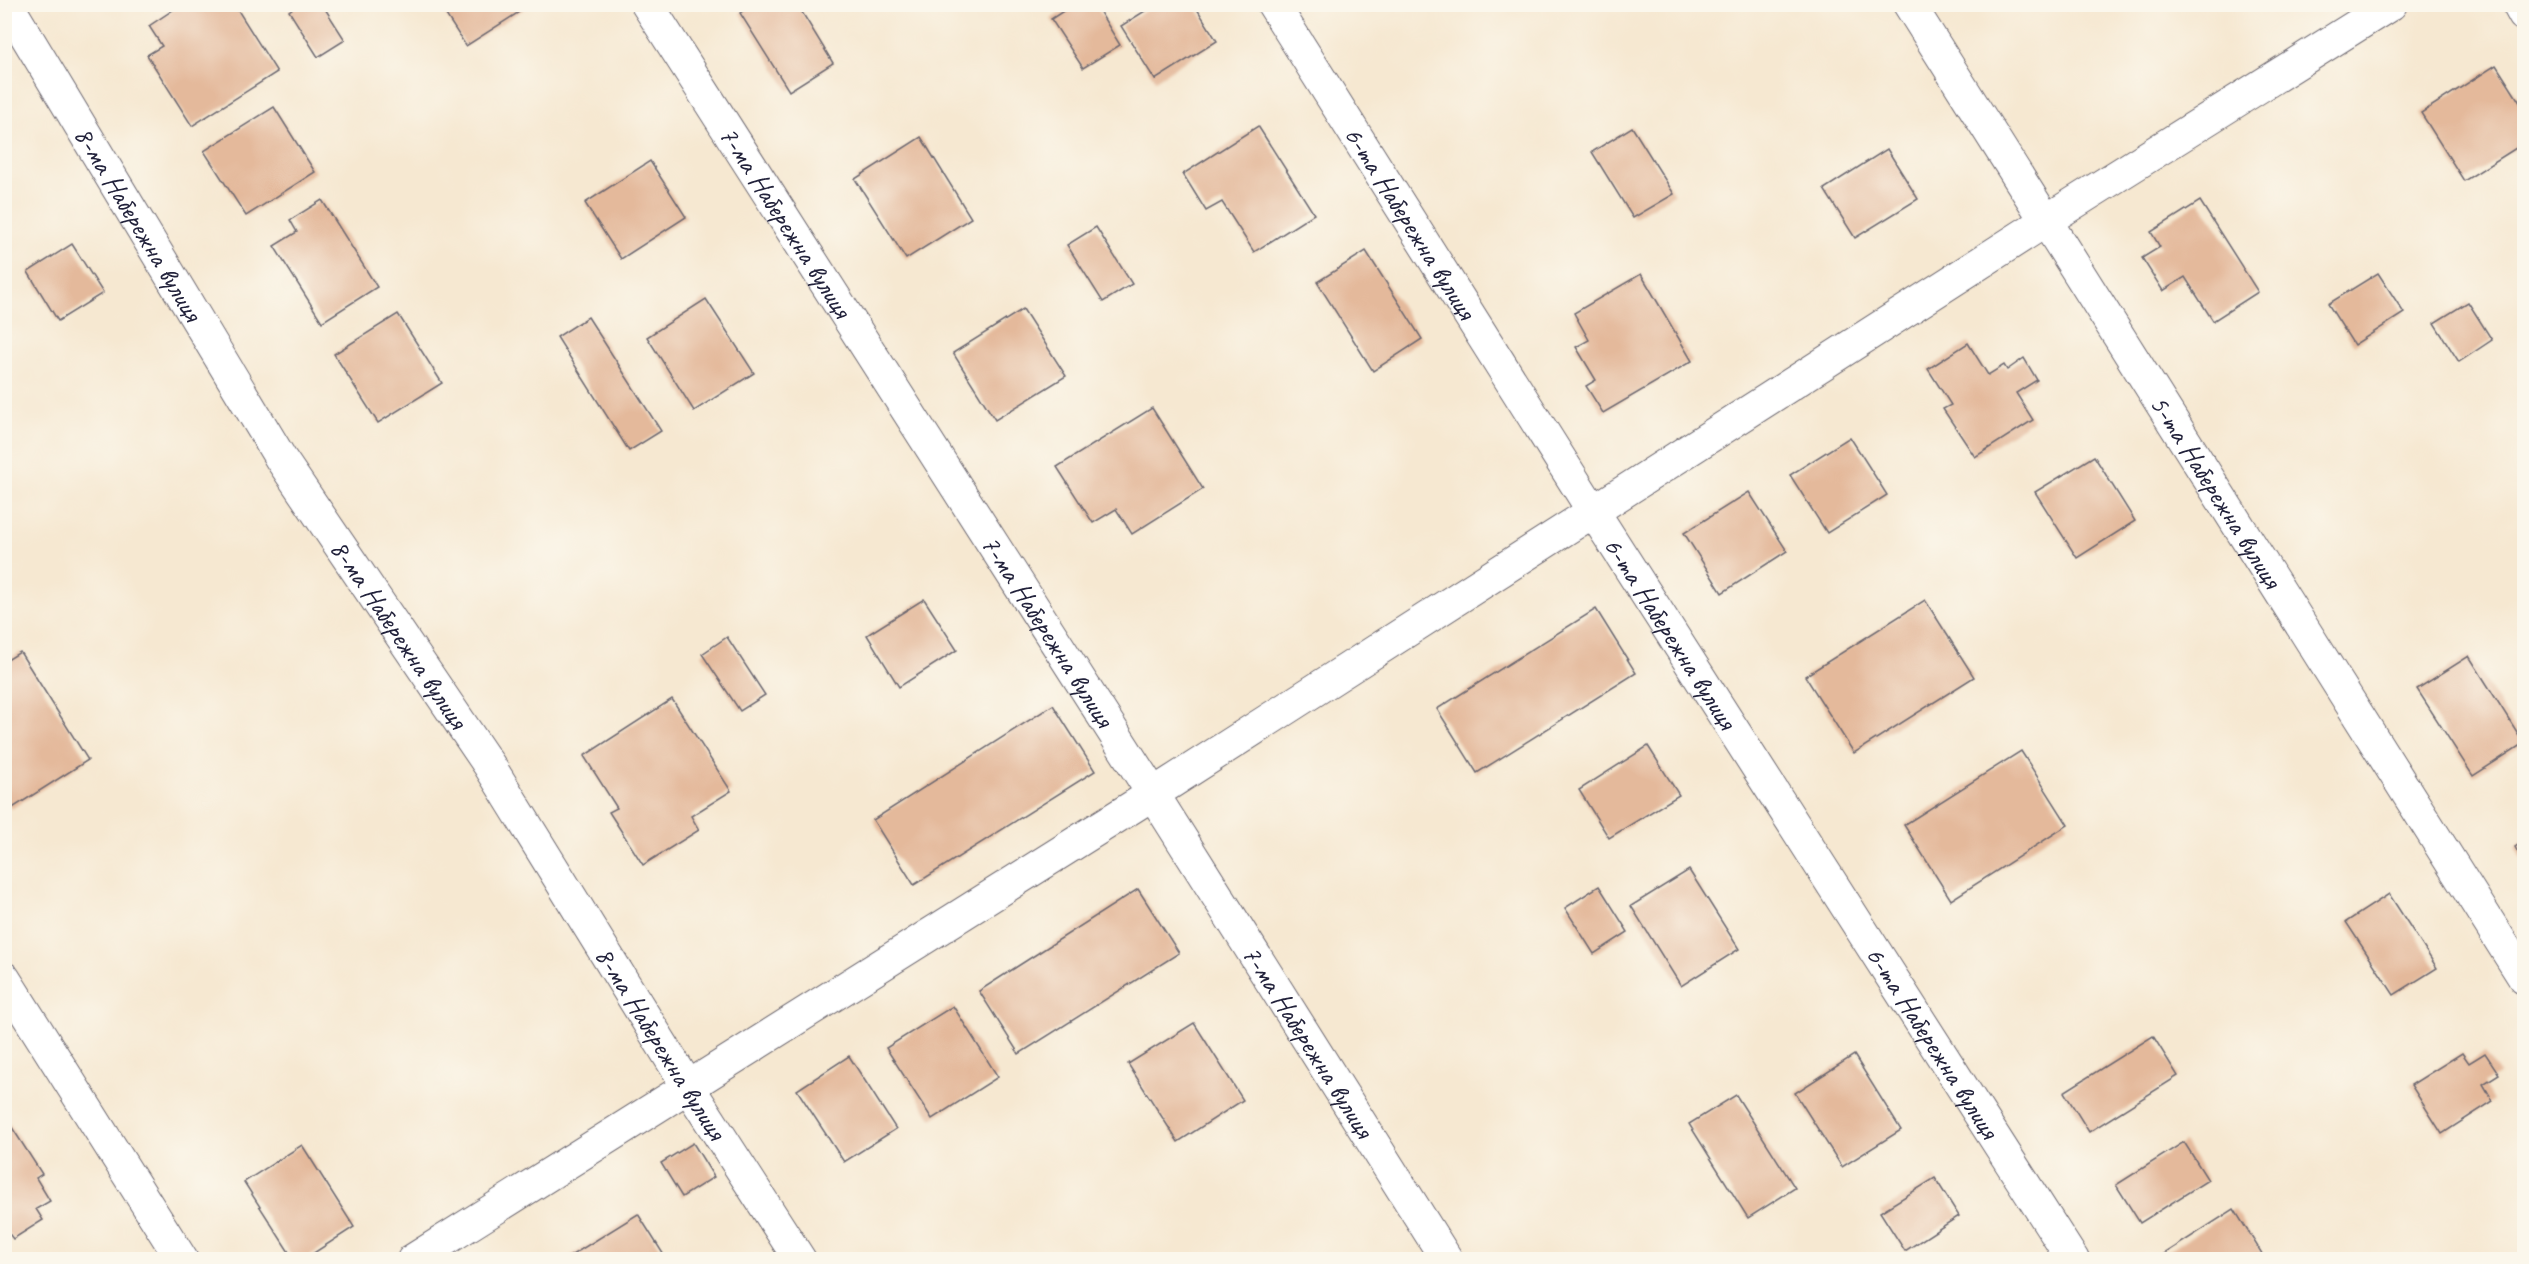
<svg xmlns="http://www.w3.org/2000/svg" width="2529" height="1264" viewBox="0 0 2529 1264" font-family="Caveat,sans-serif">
<rect width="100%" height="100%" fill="#fbf7ec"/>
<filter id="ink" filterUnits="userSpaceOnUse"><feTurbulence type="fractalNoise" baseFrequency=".0167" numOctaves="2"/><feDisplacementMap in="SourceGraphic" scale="12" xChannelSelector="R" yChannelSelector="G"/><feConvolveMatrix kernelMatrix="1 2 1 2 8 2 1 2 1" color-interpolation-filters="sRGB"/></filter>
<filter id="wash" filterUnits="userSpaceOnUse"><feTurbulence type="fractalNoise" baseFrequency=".008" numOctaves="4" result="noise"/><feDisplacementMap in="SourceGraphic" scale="24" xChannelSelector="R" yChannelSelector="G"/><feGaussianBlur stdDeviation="1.35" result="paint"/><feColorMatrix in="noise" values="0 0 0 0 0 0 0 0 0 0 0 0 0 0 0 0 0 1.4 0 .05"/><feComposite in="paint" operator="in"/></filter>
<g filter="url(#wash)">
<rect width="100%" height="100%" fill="#f6e8d1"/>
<g id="blocks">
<g fill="#e4b99b">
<polygon points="182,4 234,4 277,72 192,126 147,55 162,46 149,26"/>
<polygon points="299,4 322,4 345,40 318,57 289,11"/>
<polygon points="439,4 526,4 527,7 466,46"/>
<polygon points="753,4 797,4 833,63 789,91 740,13"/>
<polygon points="1074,4 1095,4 1120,45 1083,68 1051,19"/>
<polygon points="1156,4 1194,4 1217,41 1155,80 1121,26"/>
<polygon points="2496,65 2524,109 2524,143 2464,181 2421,113"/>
<polygon points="274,107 315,172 246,216 204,151"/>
<polygon points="1258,126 1314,214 1254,252 1222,202 1206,211 1183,174"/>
<polygon points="1632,127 1674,194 1633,218 1592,152"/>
<polygon points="921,137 971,218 906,259 855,179"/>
<polygon points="1887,149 1918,199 1855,238 1824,189"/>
<polygon points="650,161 686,217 621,259 585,203"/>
<polygon points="322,200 377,287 322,322 274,246 297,232 290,220"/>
<polygon points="2200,201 2258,292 2213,321 2185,277 2163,291 2142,258 2160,247 2151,232"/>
<polygon points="1096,227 1132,284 1103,302 1067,245"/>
<polygon points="72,244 103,293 58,321 28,272"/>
<polygon points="1366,251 1422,339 1373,371 1317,282"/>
<polygon points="2378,273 2404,313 2354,345 2328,304"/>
<polygon points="1641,274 1692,361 1603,413 1586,386 1596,380 1576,347 1589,340 1574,313"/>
<polygon points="706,299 754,373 694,411 647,337"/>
<polygon points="2468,302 2492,340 2459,362 2434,323"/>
<polygon points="1023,309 1066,376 995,420 953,353"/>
<polygon points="398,314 442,383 378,423 334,354"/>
<polygon points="588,317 661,431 629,451 557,337"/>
<polygon points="1968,343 1988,375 2004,365 2007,370 2024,358 2037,380 2016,393 2033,420 1975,457 1943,409 1951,405 1928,369"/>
<polygon points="1152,408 1203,489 1132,534 1116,509 1093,523 1057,467"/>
<polygon points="1850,437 1887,495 1827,533 1790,475"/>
<polygon points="2094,456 2135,521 2077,558 2035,492"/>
<polygon points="1749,492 1787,551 1722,593 1684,533"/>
<polygon points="924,599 957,650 899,687 867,635"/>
<polygon points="1925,600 1974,677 1854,753 1805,676"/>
<polygon points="1596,609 1636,673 1477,773 1437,709"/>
<polygon points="727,637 765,695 740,711 702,654"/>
<polygon points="20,652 88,760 11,809 4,798 4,662"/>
<polygon points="2469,656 2524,743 2473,776 2417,689"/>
<polygon points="672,699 731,791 691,816 699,830 643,865 609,812 617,808 584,756"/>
<polygon points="1053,705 1095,771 914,885 873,820"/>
<polygon points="1648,746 1679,795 1609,838 1579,790"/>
<polygon points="2021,751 2068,825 1951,900 1904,825"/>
<polygon points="2524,841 2524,863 2515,847"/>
<polygon points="1689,870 1739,949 1681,986 1631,906"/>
<polygon points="1599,886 1628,932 1594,954 1565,908"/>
<polygon points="1138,889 1179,953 1019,1054 979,991"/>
<polygon points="2389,894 2437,968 2394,995 2346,922"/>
<polygon points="953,1006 998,1077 932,1119 886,1048"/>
<polygon points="1194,1023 1243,1100 1178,1142 1128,1064"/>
<polygon points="2153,1036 2178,1076 2089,1132 2064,1092"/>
<polygon points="2462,1053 2469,1063 2485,1053 2499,1074 2483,1084 2493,1101 2442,1134 2411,1085"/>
<polygon points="1854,1055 1901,1130 1842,1167 1795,1093"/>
<polygon points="849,1056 896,1129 844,1162 797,1090"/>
<polygon points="1736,1095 1795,1188 1748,1218 1689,1124"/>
<polygon points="4,1115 42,1174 36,1178 50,1201 36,1209 43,1220 13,1239 7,1231 4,1233"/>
<polygon points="2184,1142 2208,1180 2140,1223 2116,1185"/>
<polygon points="693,1143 714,1177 682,1197 661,1163"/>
<polygon points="302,1145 354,1227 303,1260 294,1260 244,1182"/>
<polygon points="1935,1178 1959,1216 1905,1251 1880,1212"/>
<polygon points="2234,1209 2266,1260 2167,1260 2164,1254"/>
<polygon points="638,1214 667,1260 564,1260"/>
</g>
</g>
</g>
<g filter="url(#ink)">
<use href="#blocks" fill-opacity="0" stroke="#6c6770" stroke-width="1.5"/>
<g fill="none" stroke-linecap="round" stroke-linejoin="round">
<defs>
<g id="minor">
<path id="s1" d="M7,4l274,455 208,306 198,320 113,175"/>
<path id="s2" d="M647,4l506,790 294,466"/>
<path id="s3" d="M1273,4l320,507 480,749"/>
<path id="s4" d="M1909,4l615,974"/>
<polyline points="2518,4 2524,15"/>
<polyline points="4,978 182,1260"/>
<polyline points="413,1260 1153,794 2047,220 2391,4"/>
</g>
</defs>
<use href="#minor" stroke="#6c6770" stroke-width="34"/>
<use href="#minor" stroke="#fff" stroke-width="32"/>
</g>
</g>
<g text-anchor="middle" stroke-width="4.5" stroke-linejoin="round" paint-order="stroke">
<g font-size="28" fill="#22223b" stroke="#fbf7ec">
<text dy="10" stroke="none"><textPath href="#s2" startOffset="258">7-ма Набережна вулиця</textPath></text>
<text dy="10" stroke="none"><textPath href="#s3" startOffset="258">6-та Набережна вулиця</textPath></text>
<text dy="10" stroke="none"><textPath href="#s1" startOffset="256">8-ма Набережна вулиця</textPath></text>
<text dy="10" stroke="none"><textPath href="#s4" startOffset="576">5-та Набережна вулиця</textPath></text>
<text dy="10" stroke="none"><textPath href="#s2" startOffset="744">7-ма Набережна вулиця</textPath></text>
<text dy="10" stroke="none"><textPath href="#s3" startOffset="744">6-та Набережна вулиця</textPath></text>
<text dy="10" stroke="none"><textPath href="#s1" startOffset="742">8-ма Набережна вулиця</textPath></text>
<text dy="10" stroke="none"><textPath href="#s2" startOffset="1230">7-ма Набережна вулиця</textPath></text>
<text dy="10" stroke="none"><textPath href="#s3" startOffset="1230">6-та Набережна вулиця</textPath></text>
<text dy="10" stroke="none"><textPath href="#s1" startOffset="1228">8-ма Набережна вулиця</textPath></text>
</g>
</g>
<rect width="2529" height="1264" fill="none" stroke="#fbf7ec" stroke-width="24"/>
</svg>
